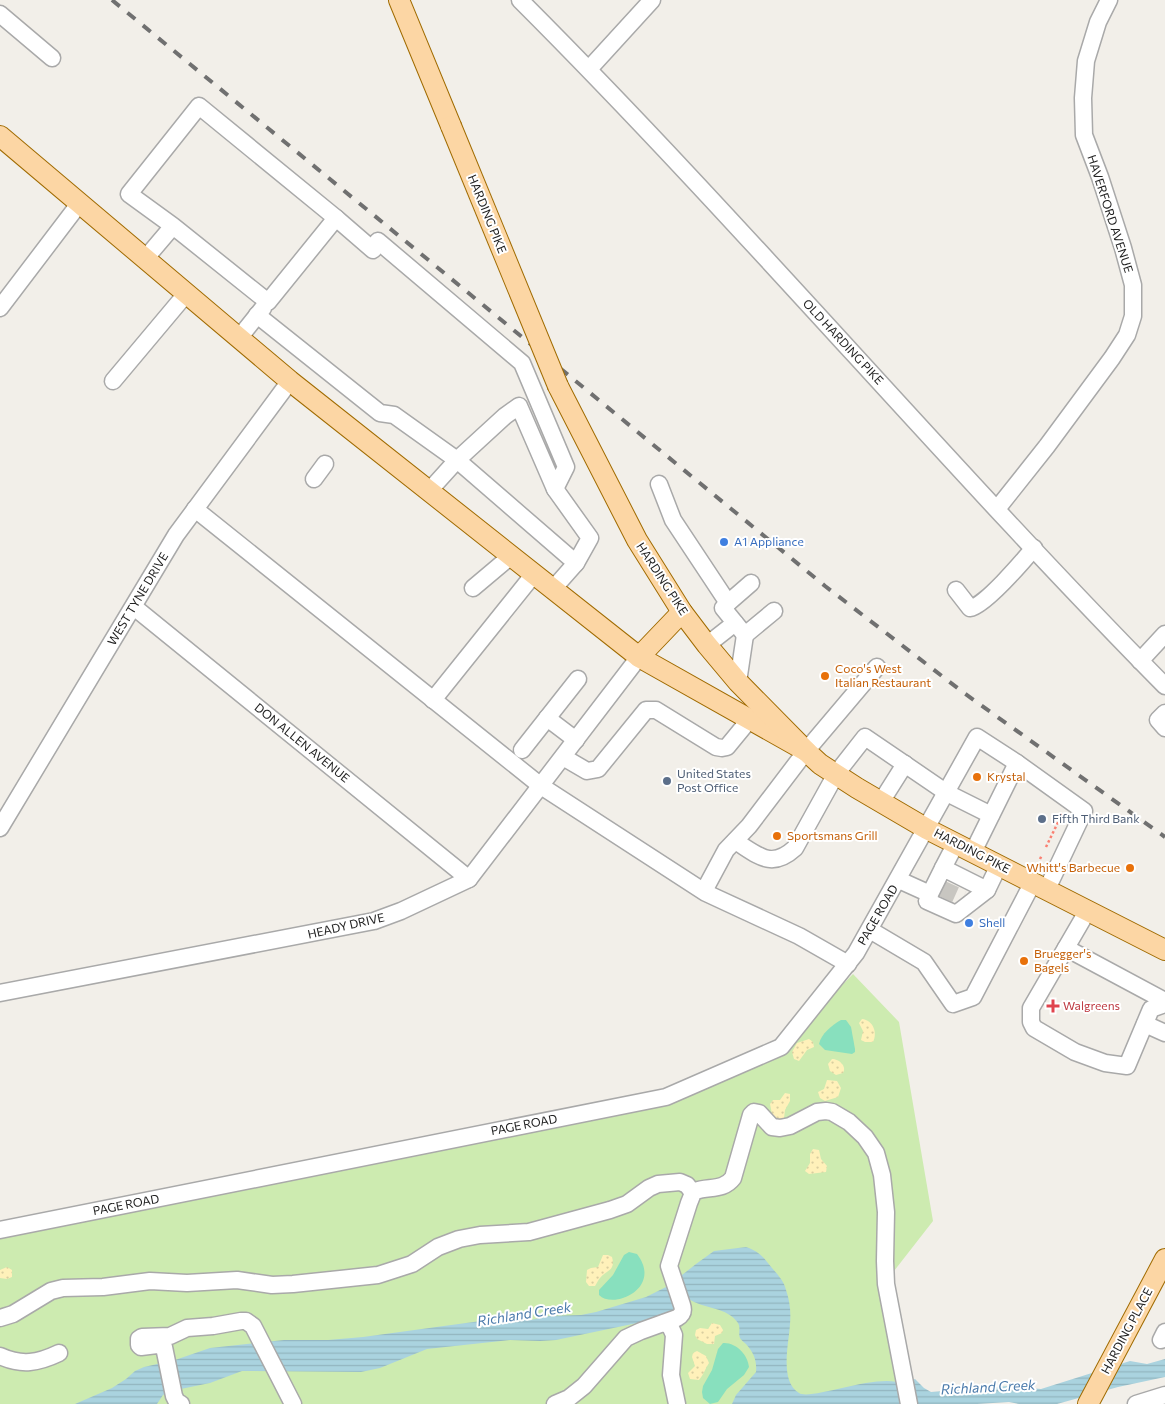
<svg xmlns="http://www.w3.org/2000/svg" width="1165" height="1404" viewBox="0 0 1165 1404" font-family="Commissioner,sans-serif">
<defs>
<pattern id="sand-dots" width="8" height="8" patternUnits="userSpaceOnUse" patternTransform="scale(1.25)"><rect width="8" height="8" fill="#fff1ba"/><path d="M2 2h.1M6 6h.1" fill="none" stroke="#dacea0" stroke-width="1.8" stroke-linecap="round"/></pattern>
<pattern id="water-rules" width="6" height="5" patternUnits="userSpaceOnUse" patternTransform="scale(1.25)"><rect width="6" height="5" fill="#aad3df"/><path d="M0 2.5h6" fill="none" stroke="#92b5bf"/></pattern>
</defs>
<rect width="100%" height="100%" fill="#f2efe9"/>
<polygon fill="#cdebb0" points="853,974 899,1022 933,1221 887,1280 911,1404 0,1404 0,1230 666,1097 781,1047"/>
<g fill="url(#sand-dots)">
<path d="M862,1019c11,1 16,14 11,23h-8l-4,-2 2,-9 -4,-8z"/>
<polygon points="809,1039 813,1042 814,1047 807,1050 799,1061 794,1059 792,1052 797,1043"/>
<path d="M832,1059c7,0 15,7 11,14l-7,2 -6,-4 -2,-7z"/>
<polygon points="827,1080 837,1081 841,1088 838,1097 825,1101 820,1098 818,1092 824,1089"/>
<polygon points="785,1093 790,1094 790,1101 785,1110 784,1118 781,1122 773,1119 770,1104 773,1100 780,1100"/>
<polygon points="813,1149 819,1150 821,1159 827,1166 826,1172 809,1174 805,1171 810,1163 810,1154"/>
<path d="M603,1255h5l4,2c4,14 -6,13 -12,21 -2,2 -3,5 -5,8h-6l-3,-4 1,-12 4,-2 7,-1z"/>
<polygon points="7,1267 12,1270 12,1277 7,1279 0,1278 0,1270"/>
<polygon points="712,1323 720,1325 723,1330 722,1333 715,1336 714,1344 707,1344 697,1339 695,1335 696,1330 700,1328 708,1329"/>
<path d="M697,1351l9,5 3,7c-4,6 -5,11 -10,17l-9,-1 -2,-6 7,-7 -3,-9 1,-4z"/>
</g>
<g fill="#88e0be">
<path d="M841,1020h5l5,7 4,22v3l-3,2 -27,-4 -6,-6c2,-10 13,-19 22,-24z"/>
<path d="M629,1252l8,2c26,34 -23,56 -38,41v-5l14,-15 11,-20z"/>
<path d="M723,1343c13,-1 25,12 26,24l-5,8 -17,14 -9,13 -8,2 -7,-6 -1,-6 1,-6 9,-16 6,-21z"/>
</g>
<path fill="url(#water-rules)" d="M746,1247c13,4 18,11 26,21 6,7 12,13 14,22 4,11 5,23 4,34 -1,19 -11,57 9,69 12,8 80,-21 104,-9l12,-5 9,9 7,4 77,-6 33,3 89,-28 17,3 18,-5v18l-47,10 -61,17h-38l-10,-2 -32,2h-245l4,-9 20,-23c1,-11 -2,-19 -10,-28 -2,-2 -4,-3 -6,-6 -2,-4 1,-10 -2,-15 -10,-16 -35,-14 -49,-24l-11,5v7l-36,11 -86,18 -16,1 -30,-1 -83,9 -47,19 -19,4 -119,-1 -32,12 -39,8 -8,4 -6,9h-82l37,-16 14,-9 9,-8 9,-4 31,-7 35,-12 74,-8h44l35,-3 125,-17 20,-1 23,1 17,-4 33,-1 15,-3 50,-15 22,-11 28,-22 18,-13z"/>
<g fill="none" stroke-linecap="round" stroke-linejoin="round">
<polyline stroke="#c8c6c1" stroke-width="16" stroke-dasharray="16 8" stroke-linecap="butt" points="941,888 963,898"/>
<defs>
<g id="minor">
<path d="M520,0c222,222 425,463 645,686"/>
<polyline points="0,14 52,58"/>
<polyline points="589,69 652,0"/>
<polyline points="145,259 173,226 129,194 199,106 336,218 268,302 173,226"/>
<polyline points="0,308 79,204"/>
<polyline points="257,315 380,413 394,415 457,460 505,416 519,406 555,489 566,467 522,363 378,241 373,250 336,218"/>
<polyline points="239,338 263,308"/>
<polyline points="113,381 186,294"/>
<polyline points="314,479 325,464"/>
<polyline points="659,484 673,520 728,603 723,608 745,635 774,611"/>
<polyline points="555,489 590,538 576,563"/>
<polyline points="429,491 457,460 576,563 553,589"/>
<polyline points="195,509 541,786 706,893 799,936 848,964"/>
<polyline points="997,509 1047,446 1112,358 1127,335 1133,316 1133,285 1123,248 1100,177 1084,135 1083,98 1086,61 1098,22 1109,0"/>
<polyline points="473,588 511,556"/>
<path d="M956,590l14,18c14,-1 53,-47 64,-60"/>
<polyline points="728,603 751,583"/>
<polyline points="134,607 469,879"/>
<polyline points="707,645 735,623"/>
<polyline points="1140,661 1165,634"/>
<polyline points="738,682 745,635"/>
<polyline points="433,700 534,574"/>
<polyline points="1165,713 1158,720 1165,728"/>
<polyline points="547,718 576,740"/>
<polyline points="522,750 578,679"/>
<polyline points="563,757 587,771 598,769 646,710 656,710 716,747 722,748 727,747 750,719"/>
<polyline points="881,802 905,764"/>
<polyline points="0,828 176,535 290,381"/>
<path d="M735,841c23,14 36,29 60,7l41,-74 29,-37 82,56 44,22"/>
<polyline points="973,852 1017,763"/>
<polyline points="943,868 956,843"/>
<polyline points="899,880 930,894 927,901 956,914 987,890 999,865"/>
<polyline points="704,891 726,850 749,826 806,751 877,667"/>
<polyline points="930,894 943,868 987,890"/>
<polyline points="1088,910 1031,1008 1031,1022 1034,1028 1075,1052 1105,1063 1127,1066 1151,1009 1165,1004"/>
<polyline points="870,930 924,962 953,1004 973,997 1033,882"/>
<polyline points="1066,948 1165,1001"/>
<polyline points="0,993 374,921 401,911 469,879 639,657"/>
<polyline points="1145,1024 1165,1033"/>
<polyline points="0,1230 666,1097 781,1047 856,953 977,737 1017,763 1084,811 1047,889"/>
<polyline points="0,1318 13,1314 51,1291 63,1288 103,1287 150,1281 187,1283 237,1280 272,1285 293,1284 378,1275 412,1264 438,1247 459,1239 480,1235 529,1232 610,1210 627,1204 649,1188 658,1184 680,1182 687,1185 693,1193"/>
<polyline points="664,1323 670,1326 674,1335 671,1375 677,1404"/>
<polyline points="1161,1340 1165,1332"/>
<path d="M0,1356c22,10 38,7 59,-3"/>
<polyline points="181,1404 177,1402 174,1396 164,1347 157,1345 141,1347 139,1345 139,1339 142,1337 170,1336 187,1328 213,1326 241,1321 246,1321 253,1326 293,1404"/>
<path d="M555,1404l14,-6 15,-12 42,-48 15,-7 36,-13c5,-3 7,-7 5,-13l-13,-39 20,-63 4,-10 2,-2c14,-5 28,0 38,-13l18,-63 3,-3 5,1 13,14 8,1 10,-2 27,-14 9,-1 6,1 17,10 16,15 11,16 6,22 4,37 -1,49 1,23 23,120"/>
<polyline points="1136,1404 1165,1395"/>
</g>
<g id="major">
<polyline points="399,0 451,126"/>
<polyline points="0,136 290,381 639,657 806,751"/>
<polyline points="558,386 637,540 682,612 707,645 738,682 806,751 820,764 857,788 927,829 1165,950"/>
<polyline points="639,657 682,612"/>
<polyline points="1088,1404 1165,1259"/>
</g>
</defs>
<use href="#minor" stroke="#a9a9a9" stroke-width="19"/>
<use href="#major" stroke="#a06b00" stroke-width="22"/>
<g stroke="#fa8072" stroke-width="2.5" stroke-dasharray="2.5 2.5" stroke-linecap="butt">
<polyline points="1046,847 1063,812"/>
<polyline points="1040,859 1042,855"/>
</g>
<use href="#minor" stroke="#fff" stroke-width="16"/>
<use href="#major" stroke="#fcd6a4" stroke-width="20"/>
<polyline stroke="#707070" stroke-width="4" stroke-dasharray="10 10" stroke-linecap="butt" points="112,0 825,586 964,693 1165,837"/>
<defs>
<polyline id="major-bridge" points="451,126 558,386"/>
</defs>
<use href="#major-bridge" stroke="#a06b00" stroke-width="22" stroke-linecap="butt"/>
<use href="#major-bridge" stroke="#fcd6a4" stroke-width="20"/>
</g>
<g fill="#3f7fe0" stroke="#fff" stroke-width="2">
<circle cx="724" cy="542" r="5"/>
<circle cx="969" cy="923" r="5"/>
</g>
<g fill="#e8710a" stroke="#fff" stroke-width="2">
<circle cx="825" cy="676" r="5"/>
<circle cx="977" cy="777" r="5"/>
<circle cx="777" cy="836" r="5"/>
<circle cx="1130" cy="868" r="5"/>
<circle cx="1024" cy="961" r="5"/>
</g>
<g fill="#5c6f8a" stroke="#fff" stroke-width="2">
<circle cx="667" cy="781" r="5"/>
<circle cx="1042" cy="819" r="5"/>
</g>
<path fill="#e0444e" stroke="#fff" stroke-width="2" d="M1050.5 998.5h5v5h5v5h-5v5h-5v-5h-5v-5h5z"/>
<g text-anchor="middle" stroke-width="4" stroke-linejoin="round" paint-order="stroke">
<g font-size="12" fill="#222" stroke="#fff">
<text transform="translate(487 214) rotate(68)" y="4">HARDING PIKE</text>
<text transform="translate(1110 214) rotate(72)" y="4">HAVERFORD AVENUE</text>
<text transform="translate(843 342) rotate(47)" y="4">OLD HARDING PIKE</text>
<text transform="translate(662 579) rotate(57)" y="4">HARDING PIKE</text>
<text transform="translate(138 599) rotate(-59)" y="4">WEST TYNE DRIVE</text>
<text transform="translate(302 743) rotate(39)" y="4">DON ALLEN AVENUE</text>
<text transform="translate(972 851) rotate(27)" y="4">HARDING PIKE</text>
<text transform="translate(878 915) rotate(-60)" y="4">PAGE ROAD</text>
<text transform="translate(346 926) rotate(-13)" y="4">HEADY DRIVE</text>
<text transform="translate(524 1125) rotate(-11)" y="4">PAGE ROAD</text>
<text transform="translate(126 1205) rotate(-11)" y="4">PAGE ROAD</text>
<text transform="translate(1127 1331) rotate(-62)" y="4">HARDING PLACE</text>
</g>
<g font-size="12" fill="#366cbe" stroke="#fff" text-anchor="start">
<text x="734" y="546">A1 Appliance</text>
<text x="979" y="927">Shell</text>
</g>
<g font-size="12" fill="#c56008" stroke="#fff" text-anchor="start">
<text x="835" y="673">Coco's West<tspan x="835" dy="14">Italian Restaurant</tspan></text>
<text x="987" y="781">Krystal</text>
<text x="787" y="840">Sportsmans Grill</text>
<text x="1120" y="872" text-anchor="end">Whitt's Barbecue</text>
<text x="1034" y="958">Bruegger's<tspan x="1034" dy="14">Bagels</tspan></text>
</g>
<g font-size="12" fill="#4e5e75" stroke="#fff" text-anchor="start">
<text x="677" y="778">United States<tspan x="677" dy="14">Post Office</tspan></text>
<text x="1052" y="823">Fifth Third Bank</text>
</g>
<g font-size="12" fill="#be3a42" stroke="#fff" text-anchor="start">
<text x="1063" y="1010">Walgreens</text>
</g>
<g font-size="14" font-style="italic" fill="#4a7aab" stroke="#fff">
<text transform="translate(524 1314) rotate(-9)" y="5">Richland Creek</text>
<text transform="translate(988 1387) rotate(-3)" y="5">Richland Creek</text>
</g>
</g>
</svg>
